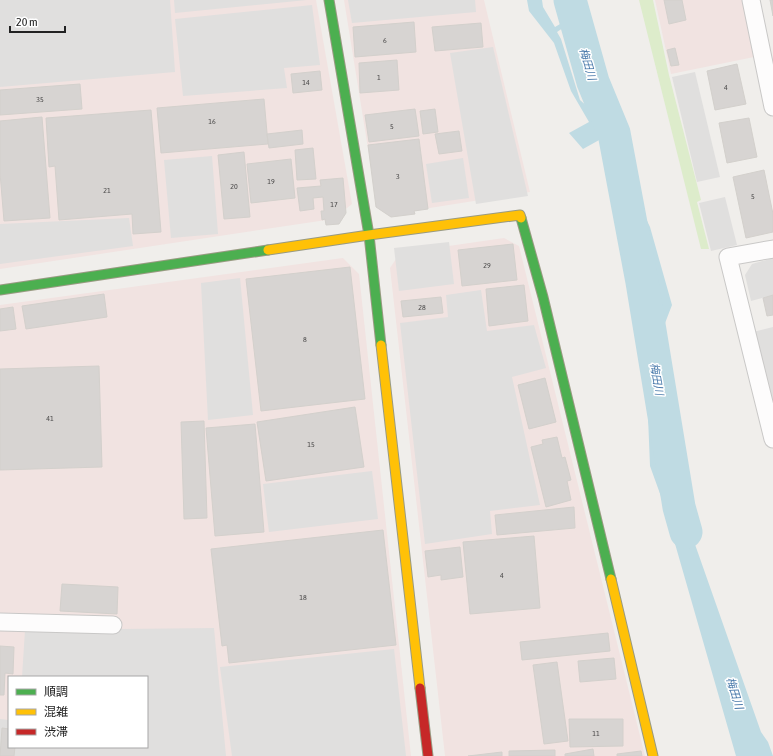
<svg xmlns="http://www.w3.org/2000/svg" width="773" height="756" viewBox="0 0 773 756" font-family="'Asap Condensed','Noto Sans JP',sans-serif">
<rect width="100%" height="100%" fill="#f0eeeb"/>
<g fill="#f1e3e1" fill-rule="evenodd">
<polygon points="0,0 316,0 352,204 333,219 0,269"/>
<polygon points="344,0 484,0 530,192 392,214 377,204"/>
<polygon points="655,0 742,0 754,57 671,74"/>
<polygon points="504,238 519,246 645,756 445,756 390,268 400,253"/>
<path d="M343,258l16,16 52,482h-411v-451zM9,677h138v70h-138z"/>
</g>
<polygon fill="#ddeccb" points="639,0 653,0 669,75 701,200 697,202 709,249 701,249"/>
<g fill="#e0dfde">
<polygon points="0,0 170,0 175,72 0,87"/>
<polygon points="174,0 307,0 175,13"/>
<polygon points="348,0 475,0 476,12 352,23"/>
<polygon points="312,5 320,65 284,68 287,88 183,96 175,19"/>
<polygon points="493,47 528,196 476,204 450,53"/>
<polygon points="695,72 720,177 697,182 672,77"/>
<polygon points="212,156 218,234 171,238 164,160"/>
<polygon points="463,158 469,198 432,203 426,164"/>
<polygon points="725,197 737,245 711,251 699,203"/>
<polygon points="129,218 133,246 0,264 0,224"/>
<polygon points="449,242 454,284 399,291 394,248"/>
<polygon points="773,258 773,295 751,301 745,275 752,264"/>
<polygon points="240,278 253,415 208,420 201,283"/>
<polygon points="481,290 487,331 534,325 546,368 512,377 540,505 490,511 492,534 425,544 400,323 448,317 446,295"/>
<polygon points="773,327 773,409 753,332"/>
<polygon points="372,471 378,519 269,532 263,484"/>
<polygon points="214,628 226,756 0,756 0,719 9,720 9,747 147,747 147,677 22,677 25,630"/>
<polygon points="394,649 406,756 232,756 220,667"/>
</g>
<polygon fill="#bfdbe3" points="527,0 542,0 543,7 555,27 577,14 576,0 583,0 582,15 557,32 561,39 580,100 601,119 626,177 650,227 672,305 652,357 672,479 761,732 768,742 773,756 736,756 663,502 650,466 644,318 648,266 628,206 611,187 601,139 583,149 569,133 589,122 571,91 554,43 529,11"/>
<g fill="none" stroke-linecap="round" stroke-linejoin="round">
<polyline stroke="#bfdbe3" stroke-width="33" points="570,0 593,82 614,133 642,282 679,507 686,532"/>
</g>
<g fill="#d7d4d2" stroke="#d3d0cc">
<polygon points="664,0 682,0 686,20 669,24"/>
<polygon points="770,0 773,0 773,16"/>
<polygon points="414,22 416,52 355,57 353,27"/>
<polygon points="481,23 483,47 435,51 432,27"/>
<polygon points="675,48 679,65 671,66 667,50"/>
<polygon points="397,60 399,90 360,93 359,63"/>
<polygon points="737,64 746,104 715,110 707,71"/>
<polygon points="320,71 322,90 293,93 291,74"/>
<polygon points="80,84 82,109 0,115 0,90"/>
<polygon points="264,99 268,144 161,153 157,108"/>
<polygon points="415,109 419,136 369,142 365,115"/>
<polygon points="435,109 438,132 423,134 420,111"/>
<polygon points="151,110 161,232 133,234 132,214 59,220 55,166 49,167 46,118"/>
<polygon points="42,117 50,218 4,221 0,173 0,121"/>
<polygon points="749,118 757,157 727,163 719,123"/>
<polygon points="302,130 303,144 269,148 267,134"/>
<polygon points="459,131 462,151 439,154 435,134"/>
<polygon points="419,139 428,209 414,211 415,214 391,217 376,207 368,145"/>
<polygon points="313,148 316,179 297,180 295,150"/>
<polygon points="244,152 250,217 224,219 218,155"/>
<polygon points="291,159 295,198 251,203 247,164"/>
<polygon points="764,170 773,214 773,232 746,238 733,177"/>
<polygon points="343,178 346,213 339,224 326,225 325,219 322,220 321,211 324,211 323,197 313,198 314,209 300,211 297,188 321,186 320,180"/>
<polygon points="513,244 517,280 462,286 458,250"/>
<polygon points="350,267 365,399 261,411 246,279"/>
<polygon points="524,285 528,321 489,326 486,289"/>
<polygon points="104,294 107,317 26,329 22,306"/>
<polygon points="773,295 773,315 767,316 763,298"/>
<polygon points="441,297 443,313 403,317 401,301"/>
<polygon points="13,307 16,329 0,331 0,309"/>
<polygon points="99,366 102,467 0,470 0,369"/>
<polygon points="545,378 556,422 529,429 518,385"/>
<polygon points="355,407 364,467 266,481 257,422"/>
<polygon points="204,421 207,518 184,519 181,422"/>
<polygon points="255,424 264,532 215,536 206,428"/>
<polygon points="557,437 562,458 565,457 571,480 567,481 571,500 546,507 531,447 543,444 542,440"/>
<polygon points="574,507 575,528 497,535 495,515"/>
<polygon points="383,530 396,645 229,663 227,645 222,646 211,549"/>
<polygon points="534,536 540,608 470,614 463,542"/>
<polygon points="460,547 463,577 441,580 441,575 428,577 425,551"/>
<polygon points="62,584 118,587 117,614 60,611"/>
<polygon points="608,633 610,651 522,660 520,642"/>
<polygon points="0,646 14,647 13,674 5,673 4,695 0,695"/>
<polygon points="614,658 616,679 580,682 578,661"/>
<polygon points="557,662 568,741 544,744 533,665"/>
<polygon points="569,719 623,719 623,746 570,747"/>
<polygon points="2,728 9,729 9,747 15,747 14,756 0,756"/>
<polygon points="593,749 594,756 565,756 565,754"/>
<polygon points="555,750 555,756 509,756 509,751"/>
<polygon points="641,751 642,756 617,756 617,754"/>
<polygon points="502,752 502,756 468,756"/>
</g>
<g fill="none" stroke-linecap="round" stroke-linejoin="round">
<defs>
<g id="street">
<polyline points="751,0 773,107"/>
<polyline points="773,249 728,257 773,439"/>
<polyline points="0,622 113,625"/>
</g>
<g id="fast">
<polyline points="329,0 369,235 381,345"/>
<polyline points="521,218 543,297 611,579"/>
<polyline points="0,290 268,250"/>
</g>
<g id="slow">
<polyline points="268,250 369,235 520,215 521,218"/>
<polyline points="381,345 420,688"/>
<polyline points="611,579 653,756"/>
</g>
<polyline id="jam" points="420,688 428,756"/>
</defs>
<use href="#street" stroke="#c9c8c7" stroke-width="19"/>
<use href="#fast" stroke="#999a82" stroke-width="11"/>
<use href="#slow" stroke="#999a82" stroke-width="11"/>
<use href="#jam" stroke="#999a82" stroke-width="11"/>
<use href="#street" stroke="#fdfcfc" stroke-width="17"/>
<use href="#fast" stroke="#4caf50" stroke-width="9"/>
<use href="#slow" stroke="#ffc107" stroke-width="9"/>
<use href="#jam" stroke="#c62828" stroke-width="9"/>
</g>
<g text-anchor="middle" stroke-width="3" stroke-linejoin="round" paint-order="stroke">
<g font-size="8" fill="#4f4e4e">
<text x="385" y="43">6</text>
<text x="379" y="80">1</text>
<text x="306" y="85">14</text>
<text x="726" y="90">4</text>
<text x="40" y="102">35</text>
<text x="212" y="124">16</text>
<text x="392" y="129">5</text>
<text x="398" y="179">3</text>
<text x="271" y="184">19</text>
<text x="234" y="189">20</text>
<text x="107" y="193">21</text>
<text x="753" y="199">5</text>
<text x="334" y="207">17</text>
<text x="487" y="268">29</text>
<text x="422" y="310">28</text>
<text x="305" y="342">8</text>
<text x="50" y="421">41</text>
<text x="311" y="447">15</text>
<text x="502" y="578">4</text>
<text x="303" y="600">18</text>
<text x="596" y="736">11</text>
</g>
<g font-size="11" font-style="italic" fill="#4a7aab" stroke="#fff">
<text transform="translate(588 64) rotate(74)" y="4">梅田川</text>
<text transform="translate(657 379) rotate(80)" y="4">梅田川</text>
<text transform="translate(735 693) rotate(73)" y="4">梅田川</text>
</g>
</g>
<rect x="8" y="676" width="140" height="72" fill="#ffffff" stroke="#a7a7a7"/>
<rect x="16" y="689" width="20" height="6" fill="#4caf50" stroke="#a7a7a7"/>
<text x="44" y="696" font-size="12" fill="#222222">順調</text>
<rect x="16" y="709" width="20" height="6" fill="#ffc107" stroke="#a7a7a7"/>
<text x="44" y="716" font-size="12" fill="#222222">混雑</text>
<rect x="16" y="729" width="20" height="6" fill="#c62828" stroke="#a7a7a7"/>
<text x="44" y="736" font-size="12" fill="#222222">渋滞</text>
<path d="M10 26v6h55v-6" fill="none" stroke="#222222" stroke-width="2"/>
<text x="16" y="26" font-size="12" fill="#222222" stroke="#ffffff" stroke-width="3" paint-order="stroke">20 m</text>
</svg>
